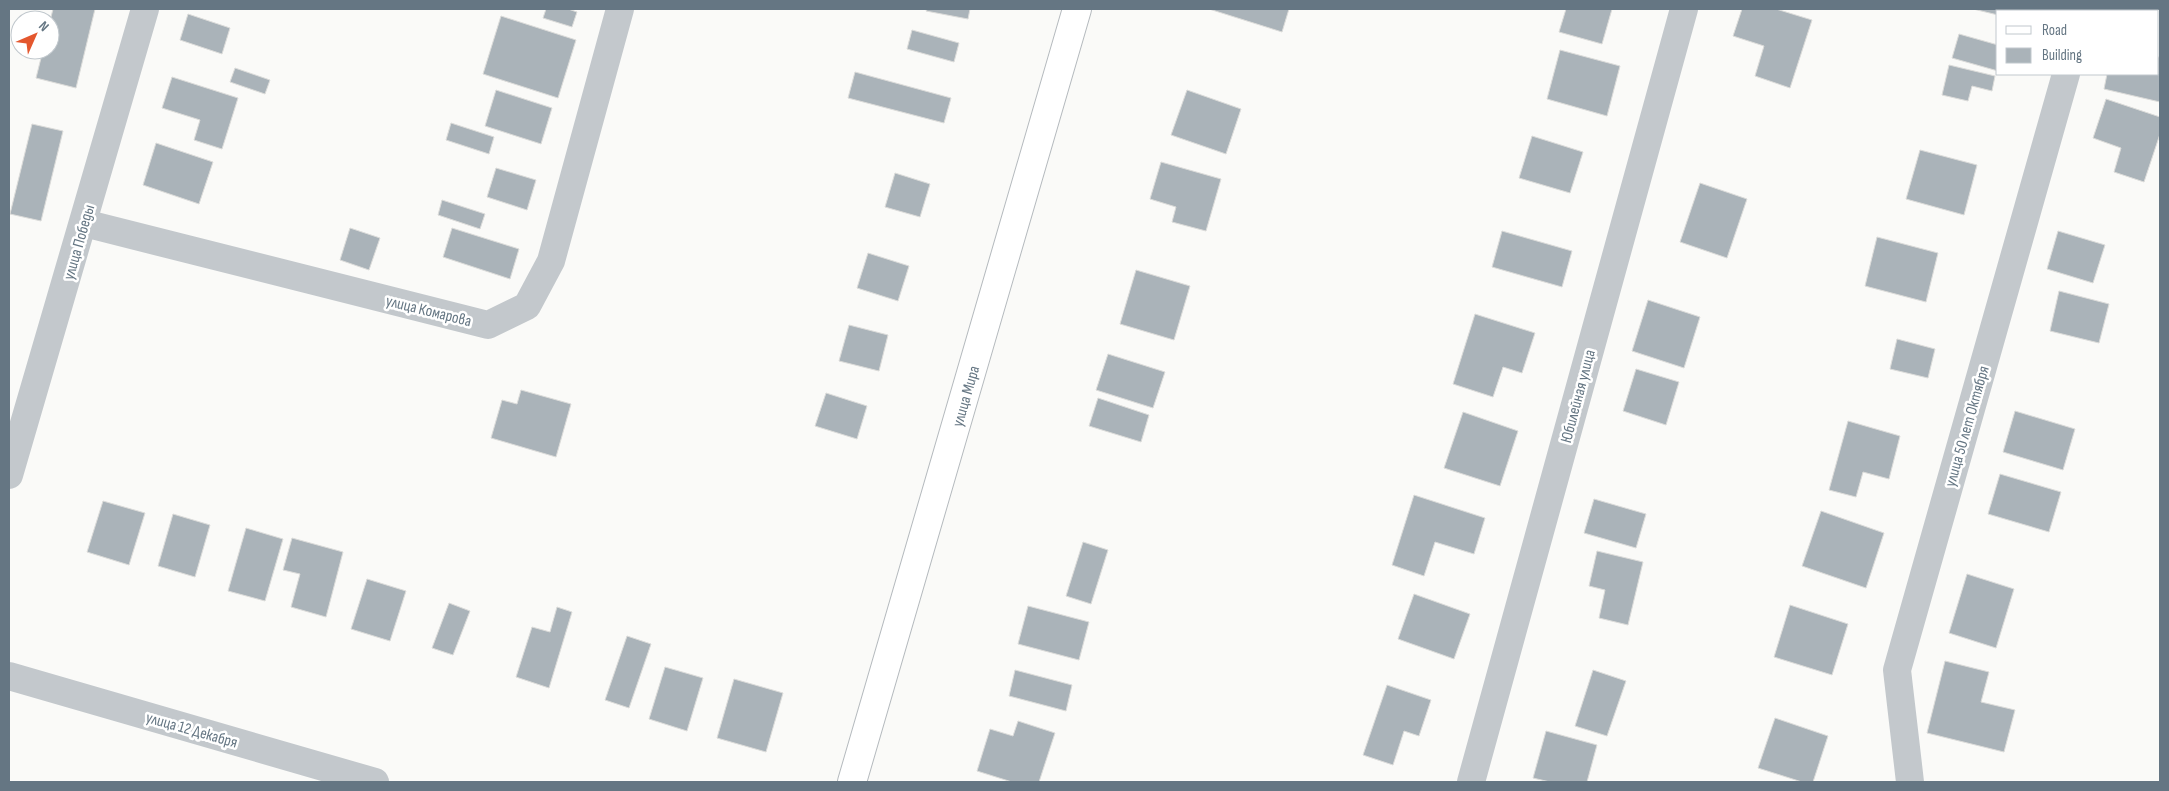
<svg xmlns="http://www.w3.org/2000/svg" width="2169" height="791" viewBox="0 0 2169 791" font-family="'Sofia Sans Condensed',sans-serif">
<rect width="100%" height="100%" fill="#fafaf8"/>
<g fill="#aab3b9" stroke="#dcdcda">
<polygon points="53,9 95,9 76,88 36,78 43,50 50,50 50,21"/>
<polygon points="546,9 568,9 577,12 572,27 543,18"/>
<polygon points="927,9 970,9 968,19 926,11"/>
<polygon points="1209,9 1289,9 1282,32"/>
<polygon points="1566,9 1612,9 1602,44 1559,32"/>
<polygon points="1742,9 1776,9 1812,20 1790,88 1755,76 1764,46 1733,36"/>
<polygon points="1973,9 2028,9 2028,11 1998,11 1998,15"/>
<polygon points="188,14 230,28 222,54 180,40"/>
<polygon points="501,16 576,40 558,98 483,74"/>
<polygon points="912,30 959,43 954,62 907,49"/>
<polygon points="1959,34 1998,45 1998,71 1952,58"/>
<polygon points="1560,50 1620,66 1607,116 1547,99"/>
<polygon points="2158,57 2160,57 2160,102 2104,89 2107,74 2158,74"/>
<polygon points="1949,65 1995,76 1992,91 1972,86 1968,101 1942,95"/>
<polygon points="235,68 270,80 265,94 230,82"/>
<polygon points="855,72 951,98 944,123 848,98"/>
<polygon points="172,77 238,98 222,149 194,140 200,120 162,108"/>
<polygon points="496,90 552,108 541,144 485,126"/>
<polygon points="1187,90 1241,109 1226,154 1171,135"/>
<polygon points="2106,99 2160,117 2160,134 2144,182 2114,172 2121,148 2093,138"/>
<polygon points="451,123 494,137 489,154 446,140"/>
<polygon points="32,124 63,131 41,221 10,214"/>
<polygon points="1532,136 1583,152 1570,193 1519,178"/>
<polygon points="156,143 213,162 199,204 143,185"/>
<polygon points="1920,150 1977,165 1964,215 1906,199"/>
<polygon points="1161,162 1221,179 1206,231 1172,222 1176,207 1150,199"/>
<polygon points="496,168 536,180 527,210 487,197"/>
<polygon points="895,173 930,184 920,217 885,207"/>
<polygon points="1700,183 1747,199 1727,258 1680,242"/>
<polygon points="442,200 485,214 480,229 438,215"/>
<polygon points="350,228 380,238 369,270 340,260"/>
<polygon points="452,228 519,249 510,279 443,257"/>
<polygon points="1502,231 1572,251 1562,287 1492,267"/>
<polygon points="2058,231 2105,245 2093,283 2047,269"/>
<polygon points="1877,237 1938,253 1926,302 1865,286"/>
<polygon points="868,253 909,266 898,301 857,288"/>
<polygon points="1136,270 1190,286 1174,340 1120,324"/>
<polygon points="2059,291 2109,304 2099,343 2050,331"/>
<polygon points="1648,300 1700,317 1684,368 1632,351"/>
<polygon points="1475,314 1535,333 1522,373 1503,367 1493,397 1453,384"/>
<polygon points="849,325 888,335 879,371 839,361"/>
<polygon points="1897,339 1935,349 1928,378 1890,369"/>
<polygon points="1108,354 1165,372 1153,408 1096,390"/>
<polygon points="1636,369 1679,382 1666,425 1623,411"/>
<polygon points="521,390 571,404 556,457 491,438 502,400 517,404"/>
<polygon points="826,393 867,406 857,439 815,426"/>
<polygon points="1098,398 1149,415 1141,442 1089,426"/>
<polygon points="2015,411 2075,429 2063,470 2003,452"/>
<polygon points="1463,412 1518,431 1500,486 1444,468"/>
<polygon points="1848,421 1900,436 1889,479 1863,472 1856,497 1829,490"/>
<polygon points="2000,474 2061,492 2049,532 1988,514"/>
<polygon points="1414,495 1485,518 1474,554 1435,542 1424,576 1392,565"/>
<polygon points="1594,499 1646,514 1636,548 1584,533"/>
<polygon points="103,501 145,513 129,565 87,552"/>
<polygon points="1821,511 1884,533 1866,588 1802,566"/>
<polygon points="173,514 210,525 195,577 158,566"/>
<polygon points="246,528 283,539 265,601 228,591"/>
<polygon points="292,538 343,552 326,617 291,607 300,574 283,570"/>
<polygon points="1083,542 1108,550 1091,604 1066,596"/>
<polygon points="1597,551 1643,562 1628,625 1599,618 1605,590 1589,586"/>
<polygon points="1967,574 2014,589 1996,648 1949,633"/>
<polygon points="367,579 406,591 390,641 351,629"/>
<polygon points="1414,594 1470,614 1454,659 1398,639"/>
<polygon points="449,603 470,611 453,655 432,648"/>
<polygon points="1790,605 1848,624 1832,675 1774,657"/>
<polygon points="1028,606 1089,622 1079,660 1018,644"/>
<polygon points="557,607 572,612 549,688 516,677 532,627 550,632"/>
<polygon points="627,636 651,644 629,708 605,700"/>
<polygon points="1945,661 1989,672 1981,702 2015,710 2004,752 1927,733"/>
<polygon points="665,667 703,678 687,731 649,719"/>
<polygon points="1015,670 1072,685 1066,711 1009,696"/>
<polygon points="1593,670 1626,681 1607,736 1575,726"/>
<polygon points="734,679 783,693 766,752 717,738"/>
<polygon points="1387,685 1431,700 1419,736 1404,731 1393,765 1363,755"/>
<polygon points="1775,718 1828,736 1813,782 1802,782 1758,768"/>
<polygon points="1018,721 1055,733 1039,782 1012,782 977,771 990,729 1013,736"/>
<polygon points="1546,731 1597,745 1587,782 1550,782 1533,778"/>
</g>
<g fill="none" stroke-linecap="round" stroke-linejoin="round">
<defs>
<polyline id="primary" points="852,782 1077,9"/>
</defs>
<use href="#primary" stroke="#b5babe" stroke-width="30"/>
<g stroke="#c3c8cc" stroke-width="28">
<polyline points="2084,11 2085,9"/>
<polyline points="84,223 488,325 527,306 551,261 620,9"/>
<polyline points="9,475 145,9"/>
<polyline points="9,676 375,782"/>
<polyline points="1471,782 1684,9"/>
<polyline points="1910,782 1897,670 2066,74"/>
</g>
<use href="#primary" stroke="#fff" stroke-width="28"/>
</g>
<g text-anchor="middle" stroke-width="5" stroke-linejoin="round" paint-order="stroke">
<g font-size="16" fill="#657683" stroke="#fff">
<text transform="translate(78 242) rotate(-74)" y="6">улица Победы</text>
<text transform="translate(429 310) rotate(14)" y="6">улица Комарова</text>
<text transform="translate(965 396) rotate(-74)" y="6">улица Мира</text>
<text transform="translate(1577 396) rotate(-75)" y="6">Юбилейная улица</text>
<text transform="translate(1966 426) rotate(-74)" y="6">улица 50 лет Октября</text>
<text transform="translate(192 729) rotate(16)" y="6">улица 12 Декабря</text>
</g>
</g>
<rect width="2169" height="791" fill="none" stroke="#657683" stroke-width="20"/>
<rect x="1996" y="10" width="162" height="65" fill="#ffffff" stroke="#c1c8cd"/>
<rect x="2006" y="26" width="25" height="8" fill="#ffffff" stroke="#c1c8cd"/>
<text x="2042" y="35" font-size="15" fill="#657683">Road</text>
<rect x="2006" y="48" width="25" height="15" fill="#aab3b9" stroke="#c1c8cd"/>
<text x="2042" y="60" font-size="15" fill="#657683">Building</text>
<g transform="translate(35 35) rotate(45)"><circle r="24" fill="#ffffff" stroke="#c1c8cd"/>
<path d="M0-4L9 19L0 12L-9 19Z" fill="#e4572e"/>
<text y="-8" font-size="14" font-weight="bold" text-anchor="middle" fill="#657683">N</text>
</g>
</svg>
